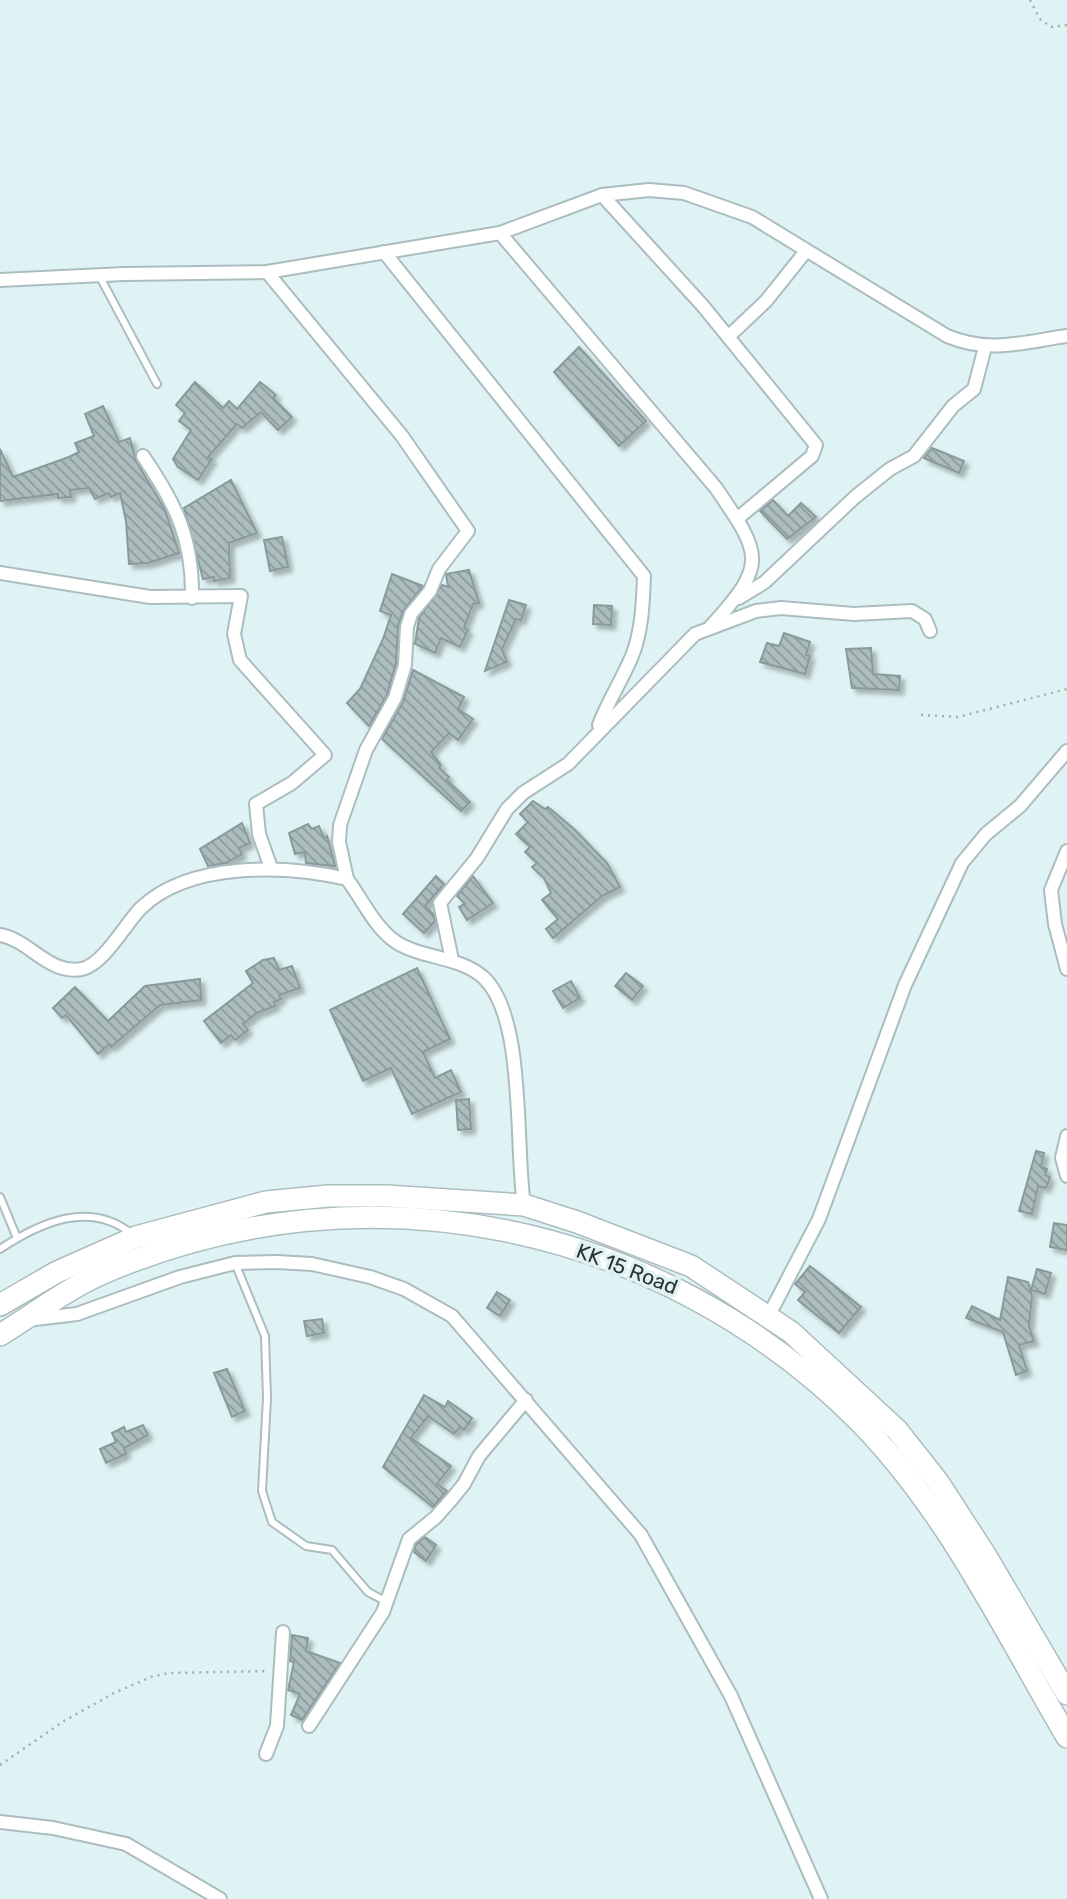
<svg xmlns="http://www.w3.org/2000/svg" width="1067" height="1899" viewBox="0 0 1067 1899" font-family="Rubik,sans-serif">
<defs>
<pattern id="building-back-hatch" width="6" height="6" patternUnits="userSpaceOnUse" patternTransform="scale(1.75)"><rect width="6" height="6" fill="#abbdbe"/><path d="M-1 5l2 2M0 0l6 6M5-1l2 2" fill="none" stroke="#8c9a9b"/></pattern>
<filter id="shadow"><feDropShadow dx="4.5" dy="4.5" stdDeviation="2" flood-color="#0004"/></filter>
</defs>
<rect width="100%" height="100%" fill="#e0f3f4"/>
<g fill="url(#building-back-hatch)" stroke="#899a9b" stroke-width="2" filter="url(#shadow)">
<polygon points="579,347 646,421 619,446 554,372"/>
<polygon points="195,382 223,408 229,401 237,409 260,382 276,395 273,398 292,417 278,430 261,412 242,428 237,424 208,457 212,459 198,480 178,467 173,459 191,430 179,421 185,413 176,405"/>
<polygon points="103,406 119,442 130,438 136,461 165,510 179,553 148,563 129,564 126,521 120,493 111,497 109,493 95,499 89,488 70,490 71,497 58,498 58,494 0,501 0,449 13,477 69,457 79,452 75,443 94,436 85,414"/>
<polygon points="932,448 964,461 959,473 924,458"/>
<polygon points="231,480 257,533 229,543 230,578 214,581 214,577 203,579 184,508"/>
<polygon points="773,500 788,516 801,503 816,517 787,539 760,511"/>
<polygon points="282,537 288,567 270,571 264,540"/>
<polygon points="469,570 479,603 473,604 464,628 468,630 460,647 441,638 435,653 415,644 419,618 442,585 448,587 446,574"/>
<polygon points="392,574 423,586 403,611 398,626 396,663 387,695 369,726 347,703 360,689 383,639 391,615 380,611"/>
<polygon points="509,600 526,605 521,620 516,619 502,649 507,662 485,671"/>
<polygon points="594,605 612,606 611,625 593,624"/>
<polygon points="784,633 810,642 806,655 810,656 805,674 760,662 767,643 779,646"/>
<polygon points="871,648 873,674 900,676 899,690 852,688 846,649"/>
<polygon points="413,670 464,697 458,709 473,719 458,740 449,733 431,752 441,765 439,768 449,777 447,780 470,802 461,811 382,739 403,702"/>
<polygon points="533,801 545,809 548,807 574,829 607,863 620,887 602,896 553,938 546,929 558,919 542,900 551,893 544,878 532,867 537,863 525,852 530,847 516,834 528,822 520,814"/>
<polygon points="242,823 250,843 239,848 242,854 226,863 208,866 200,849"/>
<polygon points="308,824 312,829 319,826 324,838 327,836 335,866 306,863 305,852 295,854 289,833"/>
<polygon points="436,876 444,884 425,906 433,914 435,921 424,933 403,914"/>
<polygon points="473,876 493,903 467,920 459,907 465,904 457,896"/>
<polygon points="274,958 279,970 292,966 300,988 279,995 281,999 274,1002 275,1006 257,1013 243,1024 248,1030 235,1040 231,1035 221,1043 204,1021 253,983 246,971 263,960"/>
<polygon points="417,968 450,1039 423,1052 435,1078 451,1070 461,1092 412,1114 391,1068 363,1081 330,1010"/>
<polygon points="626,973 643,986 632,1000 615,986"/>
<polygon points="200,979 201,1000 160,1005 111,1047 109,1044 98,1054 66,1015 62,1018 53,1008 75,987 108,1021 145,986"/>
<polygon points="571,981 580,998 563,1008 553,991"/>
<polygon points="469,1099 471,1129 458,1130 456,1100"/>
<polygon points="1036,1151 1044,1153 1041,1167 1047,1169 1045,1175 1050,1177 1046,1188 1038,1186 1032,1214 1019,1211"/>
<polygon points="1054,1223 1067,1225 1067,1250 1050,1247"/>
<polygon points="810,1266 861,1307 839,1333 798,1300 805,1292 795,1284"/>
<polygon points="1037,1269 1051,1273 1045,1294 1031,1290"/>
<polygon points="1008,1277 1028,1282 1032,1296 1029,1326 1034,1341 1019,1345 1027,1371 1016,1375 1003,1332 966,1318 972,1306 1000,1320"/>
<polygon points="497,1292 510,1300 500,1316 487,1308"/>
<polygon points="322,1319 324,1333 307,1336 304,1321"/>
<polygon points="227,1369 245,1411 232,1417 214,1373"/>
<polygon points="424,1395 445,1407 448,1401 472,1418 464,1430 460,1427 454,1434 428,1416 411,1438 451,1466 437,1484 447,1491 433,1507 383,1467"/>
<polygon points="143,1425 148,1435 124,1448 126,1454 106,1463 100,1449 116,1442 112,1433 124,1427 126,1432"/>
<polygon points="425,1537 436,1545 426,1561 414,1552 416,1544"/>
<polygon points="292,1635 308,1638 306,1651 340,1663 302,1720 291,1715 300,1694 288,1690 294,1662 290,1661"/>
</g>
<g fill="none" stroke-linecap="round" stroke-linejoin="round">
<defs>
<g id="service">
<polyline points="100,277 157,384"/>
<polyline points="0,1197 17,1238"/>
<path d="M0,1249c41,-27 90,-49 132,-15"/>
<polyline points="235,1263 265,1336 267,1398 262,1491 272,1522 306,1546 332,1550 368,1592 387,1602"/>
</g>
<g id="minor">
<polyline points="602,195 703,306 816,445 812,456 737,519"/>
<path d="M500,233l216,255c46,67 52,76 -5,138"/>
<path d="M384,252l260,324c-1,27 -2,55 -12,80 -10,24 -24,45 -33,69"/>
<polyline points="267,272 402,436 468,531 439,569 430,591 411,614 407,627 405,665 395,698 366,750 340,825 339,842 347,879"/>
<path d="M0,280l124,-6 143,-2 233,-39 102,-38 47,-5 35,3 68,24 195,119c43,18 76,6 120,0"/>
<polyline points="728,337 766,301 806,251"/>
<path d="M143,456c33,48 50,83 49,142"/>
<polyline points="0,573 150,597 241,596 234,634 240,660 325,755 292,783 256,804 259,834 271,868"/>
<polyline points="739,598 765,582 855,497 890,469 914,456 953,406 974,389 985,347"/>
<polyline points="1067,851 1051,890 1055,924 1067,969"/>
<path d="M0,935c30,5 48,40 82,34 22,-5 43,-45 59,-61 49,-47 145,-43 206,-29 15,20 28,49 49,63 26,17 64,14 88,36 42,40 31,171 40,227"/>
<polyline points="452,960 440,903 477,858 507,809 523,793 568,764 695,634 756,611 781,608 854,614 912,611 925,619 930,631"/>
<polyline points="1067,1136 1062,1158 1067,1176"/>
<polyline points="768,1317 819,1219 905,985 962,863 986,834 1020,806 1067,751"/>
<polyline points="27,1320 77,1314 180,1277 235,1263 277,1262 312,1264 370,1277 404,1289 452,1316 641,1535 731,1696 821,1899"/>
<polyline points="309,1726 383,1612 409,1539 436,1517 451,1500 464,1484 479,1456 526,1400"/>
<polyline points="266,1754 277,1726 283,1632"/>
<polyline points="0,1822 53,1828 126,1844 220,1899"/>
</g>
<g id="trunk">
<polyline points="0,1305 57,1272 136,1237 266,1202 328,1196 387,1196 524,1205 577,1222 691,1266 791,1332 897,1430 938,1482 986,1556 1067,1694"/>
<path d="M0,1335c36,-22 69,-48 108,-64 259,-110 555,-47 752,151 88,90 144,208 207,315"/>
</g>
</defs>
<use href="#service" stroke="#abbdbe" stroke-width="10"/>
<use href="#minor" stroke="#abbdbe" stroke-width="16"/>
<use href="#trunk" stroke="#abbdbe" stroke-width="24"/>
<g stroke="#9faeaf" stroke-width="2.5" stroke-dasharray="2 5" stroke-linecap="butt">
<polyline points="1030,0 1040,19 1051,27 1067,25"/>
<polyline points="921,715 958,717 1067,689"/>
<polyline points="0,1765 64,1721 114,1693 151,1677 169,1673 269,1671"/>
</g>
<use href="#service" stroke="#fff" stroke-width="6"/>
<use href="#minor" stroke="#fff" stroke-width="12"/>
<use href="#trunk" stroke="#fff" stroke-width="21"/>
</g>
<g text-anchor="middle" stroke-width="7" stroke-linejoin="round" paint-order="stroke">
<g font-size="21" fill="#2d3435" stroke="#e0f3f4">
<text transform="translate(627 1269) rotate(21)" y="7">KK 15 Road</text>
</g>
</g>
</svg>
